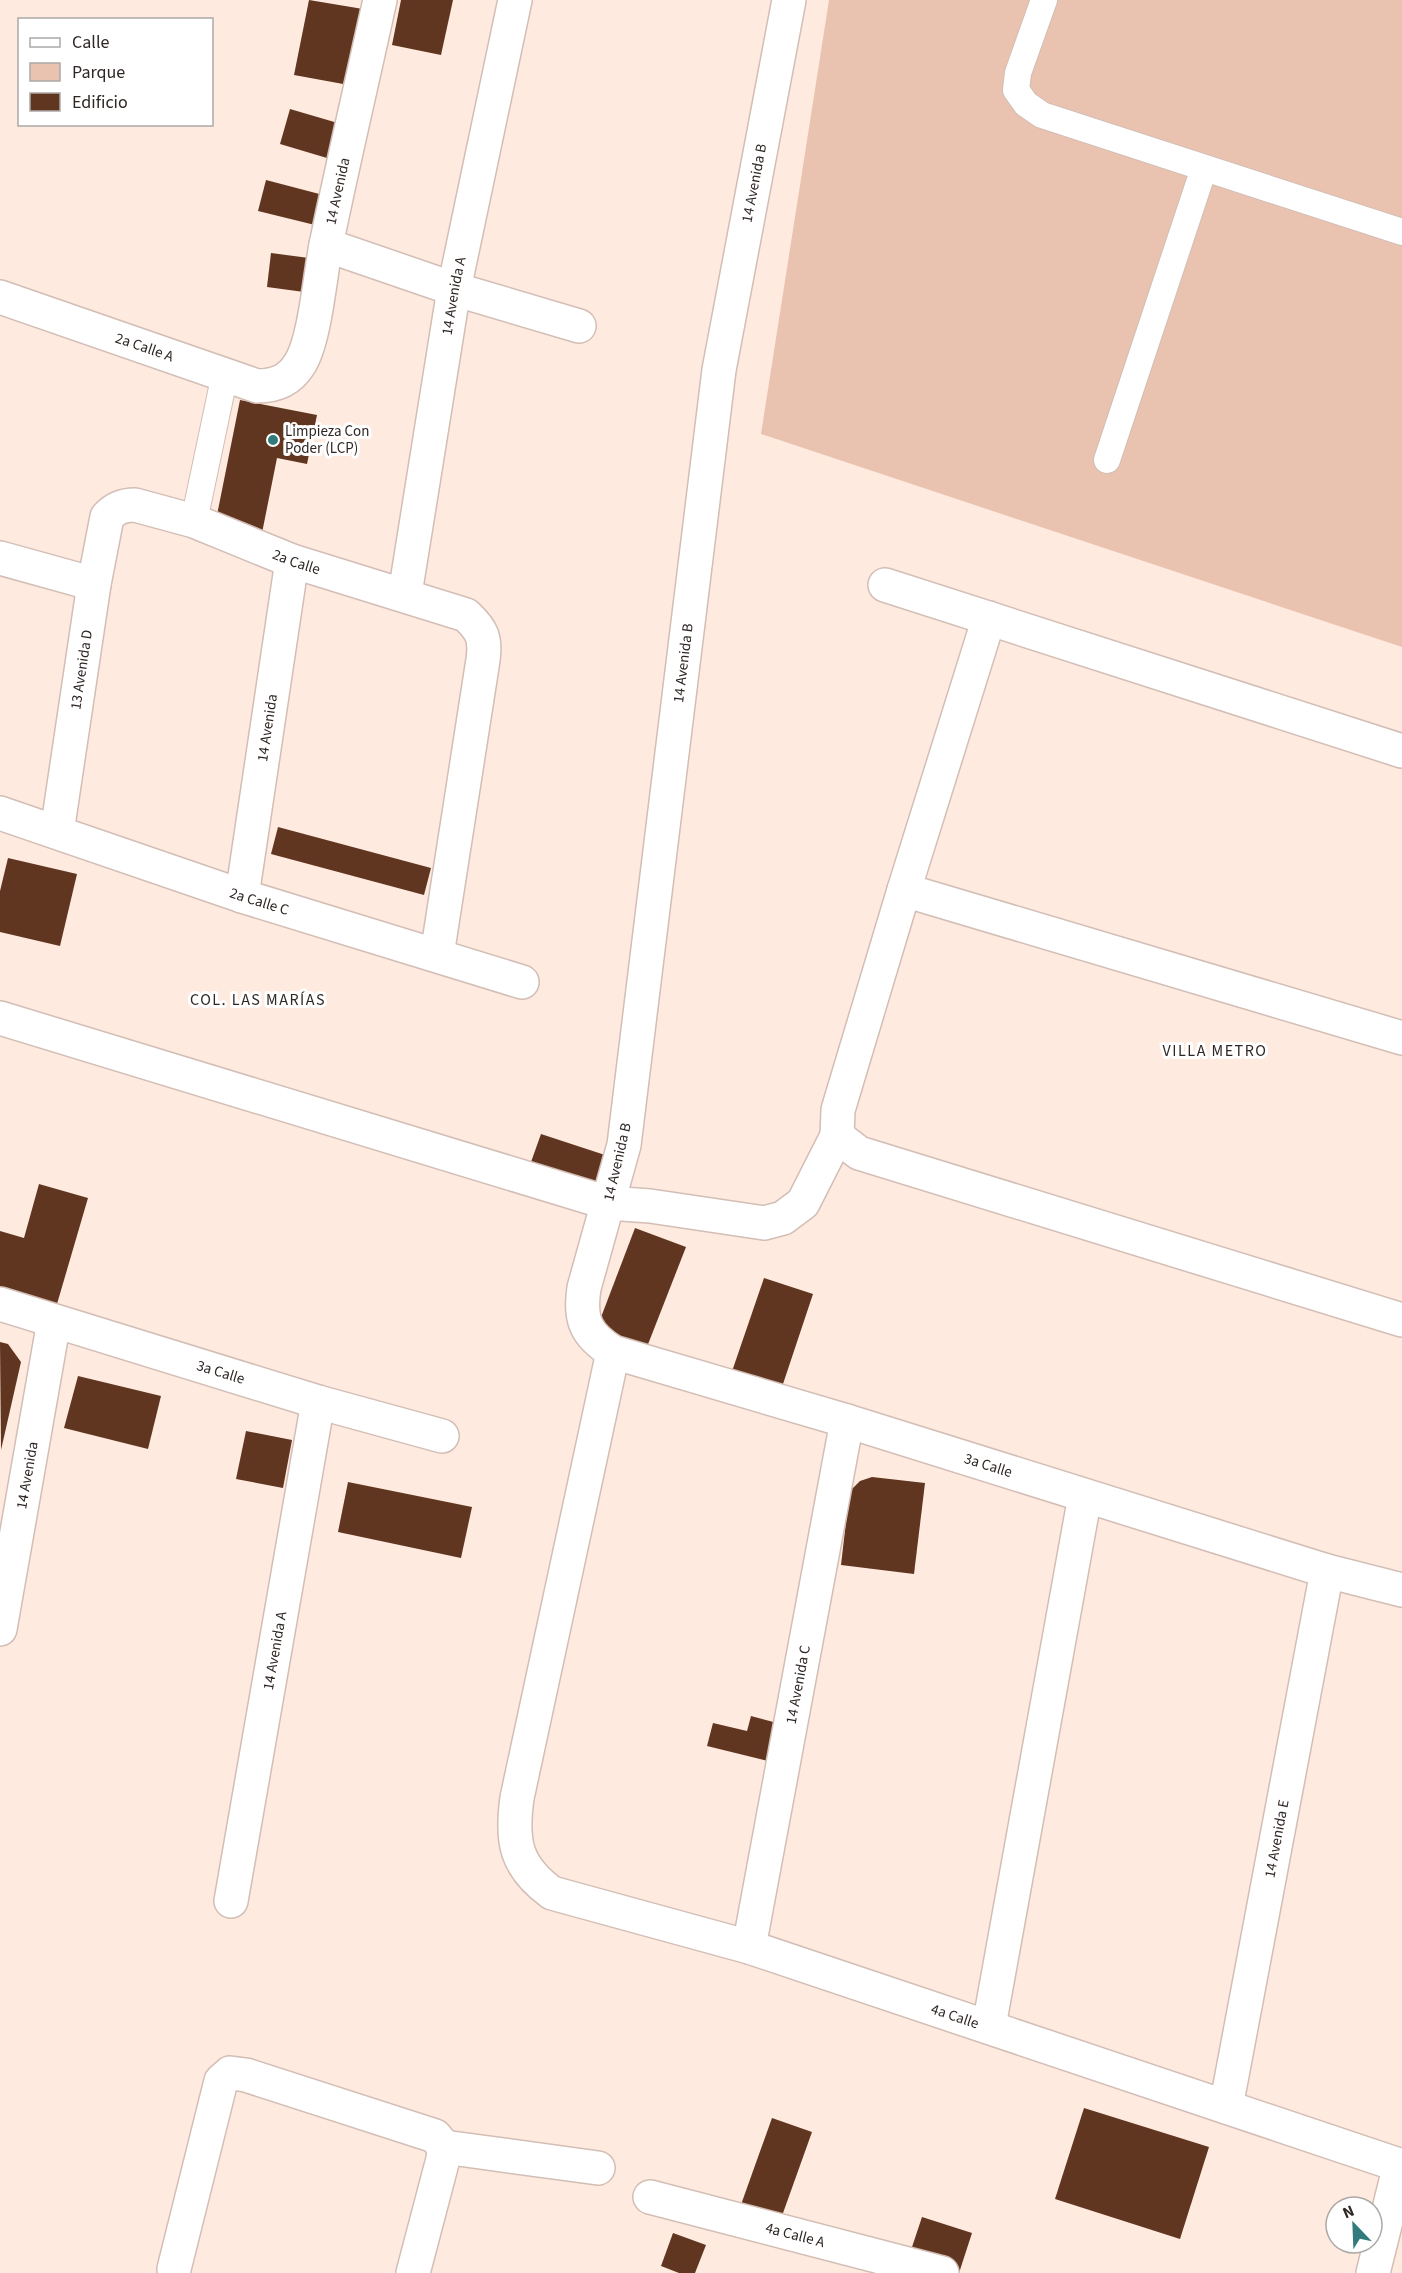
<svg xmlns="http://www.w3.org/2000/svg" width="1402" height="2273" viewBox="0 0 1402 2273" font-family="'Source Sans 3',sans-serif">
<rect width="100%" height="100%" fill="#ffeae0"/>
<polygon fill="#eac3b0" points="829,0 1402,0 1402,647 761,434"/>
<g fill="#613620">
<polygon points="309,0 369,10 354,86 294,75"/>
<polygon points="401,0 453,0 441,55 392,45"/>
<polygon points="290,109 348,126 337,161 280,144"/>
<polygon points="266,180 327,196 319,226 258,211"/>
<polygon points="271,253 309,258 304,292 267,287"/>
<polygon points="240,400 317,415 307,464 277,458 262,533 215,525"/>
<polygon points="278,827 431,868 424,895 271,854"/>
<polygon points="8,858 77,874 60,946 0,932 0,891"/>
<polygon points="541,1134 608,1156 599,1185 531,1162"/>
<polygon points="39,1184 88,1198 57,1304 0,1288 0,1231 24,1238"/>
<polygon points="635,1228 686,1247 645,1352 595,1333"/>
<polygon points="764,1278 813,1294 778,1399 728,1383"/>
<polygon points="0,1342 8,1344 21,1362 1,1450"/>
<polygon points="78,1376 161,1396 148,1449 64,1428"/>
<polygon points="246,1431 292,1440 283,1488 236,1479"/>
<polygon points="872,1477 925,1483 914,1574 841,1565 849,1496 852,1489 860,1481"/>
<polygon points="348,1482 472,1507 461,1558 338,1532"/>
<polygon points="751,1716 785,1725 776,1763 707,1746 713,1723 747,1731"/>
<polygon points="1084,2108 1209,2147 1180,2239 1055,2199"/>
<polygon points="772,2118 812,2132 778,2227 738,2213"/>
<polygon points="922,2217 972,2233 959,2273 931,2273 906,2265"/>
<polygon points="673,2233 706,2245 695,2273 679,2273 661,2266"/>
</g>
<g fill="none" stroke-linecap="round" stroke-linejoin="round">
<defs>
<g id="service">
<polyline points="1044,0 1018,73 1016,90 1026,104 1042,115 1402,232"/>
<polyline points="1107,460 1204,168"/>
<polyline points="194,521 225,374"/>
</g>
<g id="minor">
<path id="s1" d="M789,0l-70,370 -95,775 -40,143c-5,32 2,47 29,64l234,69 480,150 75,19"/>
<polyline points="326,245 454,289 579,326"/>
<path id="s2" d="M0,297l257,89c18,0 32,-5 42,-21 16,-23 21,-90 27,-120 17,-82 36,-163 54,-245"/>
<polyline points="0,558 94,584"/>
<polyline points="885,585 1402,751"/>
<path id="s3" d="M405,594l49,-305 61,-289"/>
<polyline points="989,618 904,890 1402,1038"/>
<path id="s4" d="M0,813l242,83 280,86"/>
<path id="s5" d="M57,832l37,-248 13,-67c8,-9 16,-12 28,-12l59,16 98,40 174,54c16,15 20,23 17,45l-46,295"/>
<polyline points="904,890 838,1110 837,1136 859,1153 1402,1320"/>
<path id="s6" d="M242,896l50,-335"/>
<polyline points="0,1018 608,1203 650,1206 764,1223 783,1218 803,1203 837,1136"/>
<path id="s7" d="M0,1304l318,98 124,34"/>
<path id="s8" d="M613,1352l-96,446c-6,43 -2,68 35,95l197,54 653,219"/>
<path id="s9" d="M0,1629l54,-308"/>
<path id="s10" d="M231,1901l87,-499"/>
<path id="s11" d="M749,1947l98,-526"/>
<polyline points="989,2026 1085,1496"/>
<path id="s12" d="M1226,2107l101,-536"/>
<polyline points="444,2147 598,2168"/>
<path id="s13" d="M650,2197l292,76"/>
<polyline points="174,2269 221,2081 230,2073 246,2075 435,2136 444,2147 443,2159 413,2273"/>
<polyline points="1373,2273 1400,2165"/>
</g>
</defs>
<use href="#service" stroke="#d2beb5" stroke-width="28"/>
<use href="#minor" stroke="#d2beb5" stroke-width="36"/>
<use href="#service" stroke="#fff" stroke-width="26"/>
<use href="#minor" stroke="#fff" stroke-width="33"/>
</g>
<circle fill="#317b7c" stroke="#fff" stroke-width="2" cx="273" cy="440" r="6"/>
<g text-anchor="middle" stroke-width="6" stroke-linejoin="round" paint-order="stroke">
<g font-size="15" fill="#2f2724" stroke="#fff">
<text transform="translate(754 183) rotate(-79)" y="5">14 Avenida B</text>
<text dy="5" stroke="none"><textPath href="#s2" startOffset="500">14 Avenida</textPath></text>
<text dy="5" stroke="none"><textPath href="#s3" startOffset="302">14 Avenida A</textPath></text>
<text dy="5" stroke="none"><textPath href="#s2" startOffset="153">2a Calle A</textPath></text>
<text dy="5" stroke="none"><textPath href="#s5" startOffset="522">2a Calle</textPath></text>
<text transform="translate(683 663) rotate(-83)" y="5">14 Avenida B</text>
<text dy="5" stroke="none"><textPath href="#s5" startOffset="164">13 Avenida D</textPath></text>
<text dy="5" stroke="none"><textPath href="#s6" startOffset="170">14 Avenida</textPath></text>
<text dy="5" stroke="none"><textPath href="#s4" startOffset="274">2a Calle C</textPath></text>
<text transform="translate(617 1162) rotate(-77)" y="5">14 Avenida B</text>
<text dy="5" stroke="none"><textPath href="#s7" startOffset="231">3a Calle</textPath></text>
<text dy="5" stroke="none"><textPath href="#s1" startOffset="1774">3a Calle</textPath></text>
<text dy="5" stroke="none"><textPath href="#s9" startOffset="156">14 Avenida</textPath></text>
<text dy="5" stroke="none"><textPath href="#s10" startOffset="254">14 Avenida A</textPath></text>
<text dy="5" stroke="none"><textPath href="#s11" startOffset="267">14 Avenida C</textPath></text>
<text dy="5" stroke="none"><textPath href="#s12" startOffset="273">14 Avenida E</textPath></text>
<text dy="5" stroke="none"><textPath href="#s8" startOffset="986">4a Calle</textPath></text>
<text dy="5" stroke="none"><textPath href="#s13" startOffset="150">4a Calle A</textPath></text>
</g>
<g font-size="15" fill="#2f2724" stroke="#fff" text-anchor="start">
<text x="285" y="436">Limpieza Con<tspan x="285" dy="17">Poder (LCP)</tspan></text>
</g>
<g font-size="16" letter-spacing="1.5" fill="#2f2724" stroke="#fff">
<text x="258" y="1005">COL. LAS MARÍAS</text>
<text x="1215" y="1056">VILLA METRO</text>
</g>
</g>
<rect x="18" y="18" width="195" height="108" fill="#ffffff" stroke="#aca9a7" stroke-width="1.5"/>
<rect x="30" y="38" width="30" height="9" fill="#ffffff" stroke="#aca9a7" stroke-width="1.5"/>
<text x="72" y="48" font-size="18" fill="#2f2724">Calle</text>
<rect x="30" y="63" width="30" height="18" fill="#eac3b0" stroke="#aca9a7" stroke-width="1.5"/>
<text x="72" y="78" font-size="18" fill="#2f2724">Parque</text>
<rect x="30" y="93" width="30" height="18" fill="#613620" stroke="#aca9a7" stroke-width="1.5"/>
<text x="72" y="108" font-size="18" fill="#2f2724">Edificio</text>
<g transform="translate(1354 2225) rotate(337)"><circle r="28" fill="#ffffff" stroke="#aca9a7" stroke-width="1.5"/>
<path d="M0-4.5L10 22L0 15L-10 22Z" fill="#317b7c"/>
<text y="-9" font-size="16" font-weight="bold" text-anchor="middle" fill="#2f2724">N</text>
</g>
</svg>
